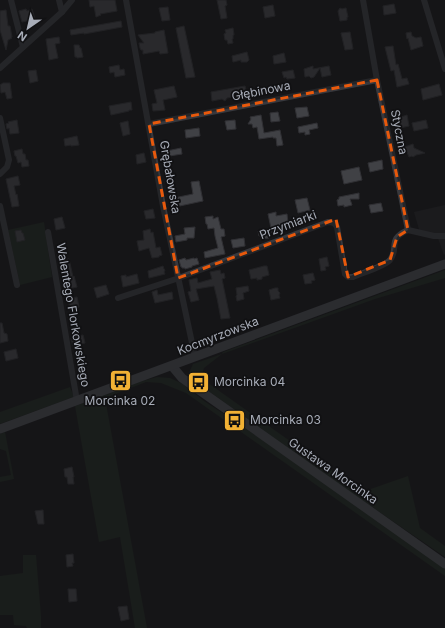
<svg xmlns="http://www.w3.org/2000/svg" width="445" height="628" viewBox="0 0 445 628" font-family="Inter,sans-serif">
<rect width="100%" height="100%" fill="#161618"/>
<polygon fill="#222225" points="445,205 445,254 444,255 438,238 421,236 414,212"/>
<g fill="#1e261f">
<polygon points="44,222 52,277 20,285 8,230"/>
<polygon points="445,270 445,278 375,299 222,354 204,368 201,378 362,492 408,476 420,528 445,546 445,557 353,494 201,386 202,383 196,379 194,380 188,375 193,364 222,354 223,352"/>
<polygon points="157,377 170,378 183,384 204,401 244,427 445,568 445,576 186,393 161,383 146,382 105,398 147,628 135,628 120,537 99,542 75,406 142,381"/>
<polygon points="70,387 74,397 0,424 0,412"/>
<polygon points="5,432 14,479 0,482 0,477 11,475 6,451 0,449 0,434"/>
<polygon points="23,555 36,555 41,616 41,628 27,628 26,626 14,625 13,615 0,615 0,576 23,573"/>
</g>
<g fill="#404145" stroke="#303034">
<polygon points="89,0 115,0 117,11 100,14 101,15 96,17 94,6 90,7"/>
<polygon points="217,0 226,0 227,5 225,6 227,18 221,19"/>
<polygon points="394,4 396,13 384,15 383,6"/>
<polygon points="273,5 275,16 265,18 263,7"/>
<polygon points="168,7 170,20 162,21 159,8"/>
<polygon points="340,8 342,9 346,8 348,17 347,17 347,20 340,21 338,11"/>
<polygon points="26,9 27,11 32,9 35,19 22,22 19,11"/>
<polygon points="6,10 8,26 10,26 12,37 11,37 12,38 8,40 6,50 0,30 0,11"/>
<polygon points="121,21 122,27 84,34 84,33 71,35 70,30"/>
<polygon points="184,26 195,77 186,78 176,28"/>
<polygon points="233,28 234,35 233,35 233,39 232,39 233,43 228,44 227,40 225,40 224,34 226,33 225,30"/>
<polygon points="164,30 168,53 160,54 159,51 143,54 143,50 141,50 140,48 139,43 144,43 138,35 155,33 155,32"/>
<polygon points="350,32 353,49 345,50 341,33"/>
<polygon points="411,32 412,36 416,38 421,37 423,46 411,50 408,38 407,39 406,33"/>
<polygon points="59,37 60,43 55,44 58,58 49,60 46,39"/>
<polygon points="74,45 79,45 80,48 81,48 83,57 77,58 77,57 75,57"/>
<polygon points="393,46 396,65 398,64 402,79 407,78 409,84 397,87 394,70 391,71 385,47"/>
<polygon points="247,52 249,60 247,62 241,62 241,60 233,62 232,56"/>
<polygon points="284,53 286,62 274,64 273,56"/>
<polygon points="119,65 120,70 124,69 125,75 115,77 114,72 110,73 109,67"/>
<polygon points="313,66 313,69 329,66 331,75 322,77 320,68 314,77 311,78 309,76 305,77 304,69"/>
<polygon points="36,70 38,81 30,83 28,71"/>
<polygon points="293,70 295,78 287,79 286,77 284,78 282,72"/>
<polygon points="3,83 10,83 12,98 7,99 5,92 1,93 0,85"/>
<polygon points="439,84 442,95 423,100 421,89"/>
<polygon points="174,86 177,97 163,100 165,110 153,111 152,104 157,103 154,90"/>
<polygon points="245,86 247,94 227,98 225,101 222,99 212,101 211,92"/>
<polygon points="131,102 132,110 129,110 129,111 111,115 109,106"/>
<polygon points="307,107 309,116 297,118 295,108"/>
<polygon points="278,112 280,121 271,122 270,113"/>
<polygon points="261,115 264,133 280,130 283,145 277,146 276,138 273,138 273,137 259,139 257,127 253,128 252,124 248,124 251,119 250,117"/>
<polygon points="407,115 409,126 400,128 398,118"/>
<polygon points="17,120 19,133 10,134 9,128 7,129 6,124 9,123 8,122"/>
<polygon points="235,120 236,129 227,130 225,121"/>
<polygon points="426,120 428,128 414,131 412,123"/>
<polygon points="128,121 130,134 123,136 120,123"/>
<polygon points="317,123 318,128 309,130 310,134 305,135 305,132 299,133 298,127"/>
<polygon points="199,128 200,136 186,138 185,130"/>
<polygon points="77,136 79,145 71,146 71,145 65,146 64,139"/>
<polygon points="413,144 414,148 425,153 416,155 413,157 412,156 409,157 407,152 403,153 402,148"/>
<polygon points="181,148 182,154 163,157 162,152"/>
<polygon points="22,149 23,154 25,154 26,160 28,160 29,166 22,167 21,162 18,163 16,156 15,156 14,151"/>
<polygon points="144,153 146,162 137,164 136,155"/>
<polygon points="382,160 383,169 370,172 368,163"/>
<polygon points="359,167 362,180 344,184 341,171"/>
<polygon points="18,176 20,185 14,186 16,195 17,194 19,206 12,207 6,179"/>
<polygon points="199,181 203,201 175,207 174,198 193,194 191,182"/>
<polygon points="359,193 359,199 350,199 352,205 344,207 344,205 338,206 337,200 339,199 339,197"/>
<polygon points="307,198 310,210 298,213 295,200"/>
<polygon points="381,203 383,211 371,213 369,205"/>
<polygon points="153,209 155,218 146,219 144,211"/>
<polygon points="276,212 276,216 287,214 288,223 285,224 285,225 278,227 279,232 272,233 268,214"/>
<polygon points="213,216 213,219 218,217 221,229 224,229 225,236 221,237 225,254 205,258 204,252 218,248 215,236 214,228 208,229 207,224 206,224 205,217"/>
<polygon points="62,217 65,228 56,230 54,219"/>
<polygon points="195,227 194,238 187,238 187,240 176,242 175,236 185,234 184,228"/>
<polygon points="150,229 151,233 153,232 156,248 160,247 162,255 159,256 159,257 152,258 149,248 139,251 137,241 144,240 143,231"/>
<polygon points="21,230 22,233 23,233 25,240 17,242 15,231"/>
<polygon points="268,230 269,238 262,239 261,236 259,236 258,231"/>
<polygon points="244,238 245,246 233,248 231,240"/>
<polygon points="327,257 329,266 325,267 326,270 321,271 319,259"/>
<polygon points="185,258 186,260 194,258 194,259 197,258 199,264 192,266 192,267 185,269 185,268 182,268 182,267 181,267 179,260"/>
<polygon points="69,259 73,277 74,276 77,287 63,290 67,286 67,283 68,283 66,270 63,271 61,261"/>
<polygon points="163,266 164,269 165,270 164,272 165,274 149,278 148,271"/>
<polygon points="264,266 267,266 269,275 262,277 262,279 257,280 257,278 251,279 249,270"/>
<polygon points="220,270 221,274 224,273 225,278 222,279 230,318 221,319 217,298 214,286 196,289 199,300 191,302 188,292 191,291 189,280 197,278 198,283 212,279 210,272"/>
<polygon points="313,273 315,280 311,281 312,283 305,284 303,275"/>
<polygon points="137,274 139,283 123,287 121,276 126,275 126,277"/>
<polygon points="106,285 109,294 97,298 94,288"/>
<polygon points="248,286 249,291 243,293 244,299 237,301 236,296 237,295 236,288"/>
<polygon points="275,288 278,288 278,291 280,293 279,295 280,298 271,300 269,290"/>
<polygon points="157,290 158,295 172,292 173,299 155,303 152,292"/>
<polygon points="77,297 79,307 75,309 73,308 70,309 68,299"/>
<polygon points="0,323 2,323 4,333 7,334 8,341 0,343"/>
<polygon points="83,335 85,343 73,346 71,338"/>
<polygon points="16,349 18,358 6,361 4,352"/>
<polygon points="72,467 74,477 73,477 74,484 68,484 67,477 65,477 64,469"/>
<polygon points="43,510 44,524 38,524 35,511"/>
<polygon points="73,554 74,563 72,563 73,566 67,567 66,555"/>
<polygon points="68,589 76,589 77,601 69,602"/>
<polygon points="127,606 129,619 121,621 118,607"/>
</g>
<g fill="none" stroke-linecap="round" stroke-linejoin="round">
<g stroke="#37383d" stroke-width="6">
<polyline points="11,0 23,47"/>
<polyline points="59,0 62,12"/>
<polyline points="126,0 163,206 195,357"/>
<polyline points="363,0 377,80 408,230 434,236 445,236"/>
<polyline points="424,0 445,69"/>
<polyline points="0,68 62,12 72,0"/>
<polyline points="0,118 9,160 7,167 0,174"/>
<polyline points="149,124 377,80"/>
<polyline points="0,206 17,285"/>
<polyline points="48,232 77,401"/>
<path d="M118,298l58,-19 152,-57c5,0 7,1 9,5l8,47 3,3h5c9,-4 32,-11 37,-17 10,-13 -4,-20 18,-30"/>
</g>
<g stroke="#45474d" stroke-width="9">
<polyline points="172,366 182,378 445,564"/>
<polyline points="0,429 445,264"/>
</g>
</g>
<path d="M0 0H445V628H0ZM377,80l31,150 -11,7 -7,23 -42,17 -12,-58 -158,59 -29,-154z" fill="#161618" fill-opacity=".55" fill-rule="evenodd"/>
<path fill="none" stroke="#e8590c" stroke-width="3" stroke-dasharray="8 5" stroke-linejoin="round" d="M377,80l31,150 -11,7 -7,23 -42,17 -12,-58 -158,59 -29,-154z"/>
<defs>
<symbol id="bus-square" viewBox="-11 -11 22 22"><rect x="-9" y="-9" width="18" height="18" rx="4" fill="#f2b134" stroke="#111113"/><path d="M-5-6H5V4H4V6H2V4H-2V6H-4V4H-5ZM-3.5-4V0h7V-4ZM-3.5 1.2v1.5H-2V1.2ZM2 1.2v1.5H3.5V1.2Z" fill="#111"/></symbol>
</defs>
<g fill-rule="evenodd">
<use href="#bus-square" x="108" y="368" width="25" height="25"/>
<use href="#bus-square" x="186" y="370" width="25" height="25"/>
<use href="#bus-square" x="222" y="408" width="25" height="25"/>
</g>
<g text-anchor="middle" stroke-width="3.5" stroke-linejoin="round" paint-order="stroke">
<g font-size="12" fill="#a8adb8" stroke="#111113">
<text transform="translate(261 91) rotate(-11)" y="4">Głębinowa</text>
<text transform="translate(399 132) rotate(79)" y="4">Styczna</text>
<text transform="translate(170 177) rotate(80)" y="4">Grębałowska</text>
<text transform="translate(288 225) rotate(-21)" y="4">Przymiarki</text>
<text transform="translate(73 315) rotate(80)" y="4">Walentego Florkowskiego</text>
<text transform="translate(218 336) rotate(-21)" y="4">Kocmyrzowska</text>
<text transform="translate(333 471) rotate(35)" y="4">Gustawa Morcinka</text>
</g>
<g font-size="12" fill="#a8adb8" stroke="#111113" text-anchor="start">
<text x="214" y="386">Morcinka 04</text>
<text x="120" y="405" text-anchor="middle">Morcinka 02</text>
<text x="250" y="424">Morcinka 03</text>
</g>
</g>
<g transform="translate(28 28) rotate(214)" stroke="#111113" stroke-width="3" paint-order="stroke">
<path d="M0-3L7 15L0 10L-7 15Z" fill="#a8adb8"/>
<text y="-6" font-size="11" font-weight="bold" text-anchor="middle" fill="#a8adb8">N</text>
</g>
</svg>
